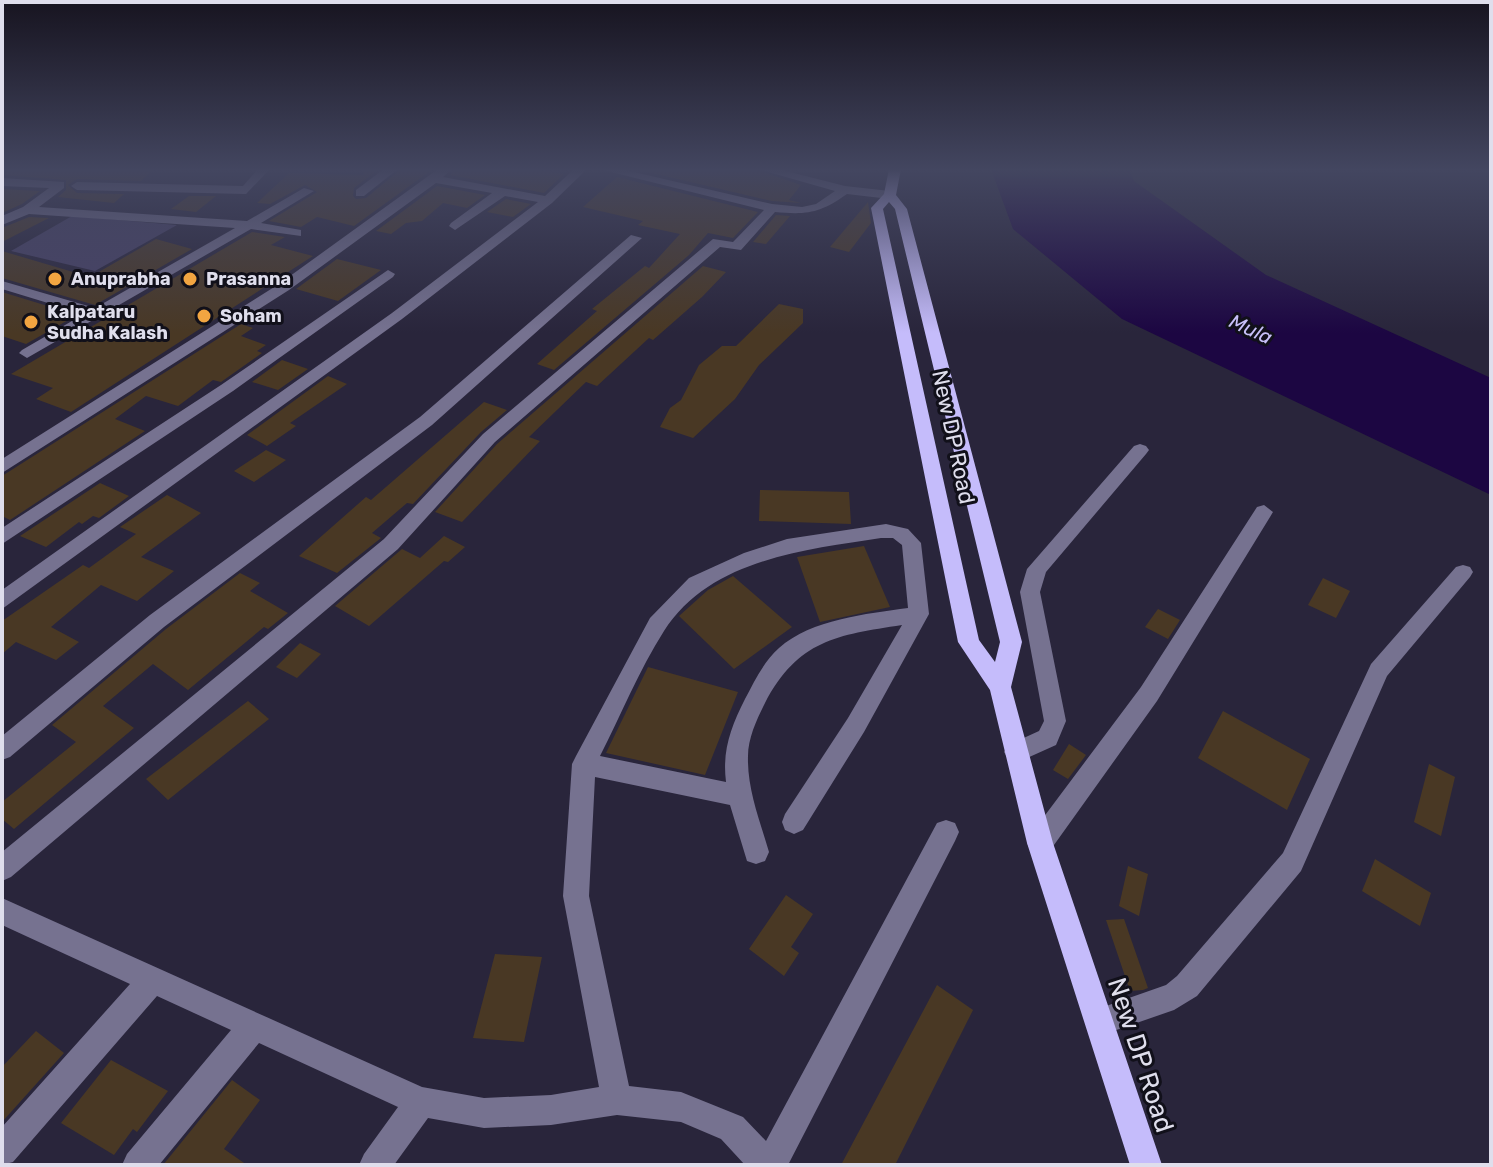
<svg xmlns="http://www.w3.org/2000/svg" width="1493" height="1167" viewBox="0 0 1493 1167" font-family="Rubik,sans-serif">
<rect width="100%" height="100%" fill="#29253b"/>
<polygon fill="#484267" points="72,216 177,225 95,271 11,251"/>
<polygon fill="#1c0642" points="991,169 1129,169 1134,181 1266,275 1491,378 1491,495 1122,319 1013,229"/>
<g fill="#493824">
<polygon points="2,169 120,169 153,170 141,181 77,179 68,185 77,193 124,194 114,203 58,197 66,190 66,180 2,175"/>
<polygon points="364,169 379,169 354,188 353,196 356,199 366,198 401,169 433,169 354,226 317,217 301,227 269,221 317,192 305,185 270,204 257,203 289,173 363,175"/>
<polygon points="455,169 531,169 564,174 544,193 450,175"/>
<polygon points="635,169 755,169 801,185 789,200 801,203 772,201"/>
<polygon points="617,177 758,212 733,238 708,233 689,255 554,370 537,364 597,311 592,309 645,266 649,268 680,234 638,225 643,221 583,207"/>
<polygon points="437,186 485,195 467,208 443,203 422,221 406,223 391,234 376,231"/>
<polygon points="2,189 40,191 22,204 2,213"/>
<polygon points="189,196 216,196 196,212 171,209"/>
<polygon points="506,199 531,204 513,217 487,212"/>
<polygon points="868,202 871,223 849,252 830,247"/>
<polygon points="776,215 790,216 766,244 753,242"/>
<polygon points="29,217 49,218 2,242 2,228"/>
<polygon points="252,232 285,237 271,245 313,256 71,412 36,399 53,388 11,374"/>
<polygon points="156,239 192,249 95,305 2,278 2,251 90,277"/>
<polygon points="337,259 381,270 338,301 296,289"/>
<polygon points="703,266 726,272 702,297 653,340 649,338 597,386 586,382 529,437 540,441 462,522 435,512 497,444"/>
<polygon points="2,292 77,315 26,344 2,336"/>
<polygon points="779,304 803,309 803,323 759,365 735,399 693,438 660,427 670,408 681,400 699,365 722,346 736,346"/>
<polygon points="241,324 253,328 241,336 266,345 257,351 262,353 221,382 213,380 178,406 146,396 115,419 145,431 10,520 2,516 2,476"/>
<polygon points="282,360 308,369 278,390 252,382"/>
<polygon points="328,376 347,384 290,423 296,426 267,446 247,435"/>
<polygon points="484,402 507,410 481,432 413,504 407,503 372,533 381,538 337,573 299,556 366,497 371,500"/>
<polygon points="266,450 286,460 254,482 234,471"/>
<polygon points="100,483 129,496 99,518 93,516 82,524 79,522 46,547 20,536"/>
<polygon points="760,490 849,492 851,524 759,521"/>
<polygon points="167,495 201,513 141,557 174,571 137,601 101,585 51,627 79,642 56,660 16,642 2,654 2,621 83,565 89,568 136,534 120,527"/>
<polygon points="444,536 465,547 448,562 444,561 369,626 335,606 402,549 420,558"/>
<polygon points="864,546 890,607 820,622 797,557"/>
<polygon points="240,573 260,583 250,591 288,613 268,629 264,627 188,690 153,664 103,706 134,728 14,829 2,819 2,802 76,742 52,725 166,629"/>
<polygon points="733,576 792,627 734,669 679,616 708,590"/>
<polygon points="1323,578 1350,591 1336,618 1308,605"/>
<polygon points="1158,609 1180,620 1168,639 1145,627"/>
<polygon points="300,643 321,654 297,678 276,667"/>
<polygon points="648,667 738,692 705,775 606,753"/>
<polygon points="248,701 269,719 168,800 146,779"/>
<polygon points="1223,711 1310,759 1287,810 1198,758"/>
<polygon points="1069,744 1086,755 1068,779 1053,770"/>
<polygon points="1429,764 1455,777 1441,836 1414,822"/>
<polygon points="1375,859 1431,893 1420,926 1362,891"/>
<polygon points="1128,866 1148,874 1139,916 1119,906"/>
<polygon points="786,895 813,914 791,947 799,953 784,976 749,949"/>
<polygon points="1124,919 1148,988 1143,990 1130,991 1106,920"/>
<polygon points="495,954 542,957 524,1042 473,1038"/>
<polygon points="937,985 973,1010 895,1165 841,1165"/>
<polygon points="36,1031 64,1053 2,1122 2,1067"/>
<polygon points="111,1060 168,1091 137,1132 133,1129 114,1155 61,1123"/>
<polygon points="232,1080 260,1100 224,1149 247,1165 163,1165"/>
</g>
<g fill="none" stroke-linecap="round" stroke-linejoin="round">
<g fill="#767290" fill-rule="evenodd">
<polygon points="258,169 270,169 246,194 77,190 71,186 77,182 243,186"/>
<polygon points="384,169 398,169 364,196 356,196 356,190"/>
<polygon points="438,169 452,169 443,177 545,196 574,169 587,169 552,203 402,319 2,609 2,590 392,313 538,202 505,196 455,230 449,226 451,223 492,193 436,183 289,290 2,473 2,459 279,284"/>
<path d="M599,169h22l151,35 30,3 14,-3 19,-13 -77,-22h20l67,17 45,5 6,4 -6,4 -43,-5c-27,19 -39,21 -72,18l-34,38 -21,-3 -225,195 -97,107 -387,328 -9,4v-29l382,-313 99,-105 230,-195 20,3 31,-32z"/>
<polygon points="2,178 64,182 64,188 39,207 247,221 304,188 314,191 261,223 301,230 301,236 251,229 27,358 19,353 22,350 84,314 2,289 2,281 95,308 235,228 29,214 2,225 2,216 23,207 49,188 2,186"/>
<polygon points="631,235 642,238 432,425 164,627 10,757 2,760 2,736 150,615 420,417"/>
<polygon points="388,270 395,274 393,277 233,391 2,544 2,528 221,385"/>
<polygon points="1140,444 1146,446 1149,450 1146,454 1046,572 1040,592 1066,721 1056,745 1016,763 1008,759 1004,752 1008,745 1039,731 1044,721 1020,592 1027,569 1134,446"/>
<polygon points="1264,505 1273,512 1157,701 1049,852 1040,855 1031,852 1027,843 1031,834 1141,687 1257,507"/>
<path d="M886,524l22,5 13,14 8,71 -65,118 -61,98 -9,4 -9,-4 -3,-8 3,-8 63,-96 54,-93c-65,10 -104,15 -137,78 -8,16 -17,35 -17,53 -1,33 12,65 21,96l-4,9 -9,3 -9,-3 -17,-56 -135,-28 -6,119 40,190 52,6 62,25 23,24 171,-318 9,-3 9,3 4,9 -4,9 -167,324h-43l-24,-26 -40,-17 -64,-7 -66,10 -67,3 -56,-10 -34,47h-35l5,-11 34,-47 -139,-64 -100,122h-37l5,-11 104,-124 -74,-34 -144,166 -11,3v-38l128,-143 -128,-59v-27l420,189 62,11 67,-3 48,-8 -36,-191 9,-132 4,-8 74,-138 39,-40 55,-25 43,-14zM881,538h12l9,7 6,63c-42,6 -96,11 -129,40 -15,13 -25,34 -34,51 -14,28 -23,51 -19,83l-126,-26c21,-41 39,-86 64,-125 46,-72 140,-81 217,-93z"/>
<polygon points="1463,565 1470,567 1473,572 1470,577 1387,676 1301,871 1197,996 1174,1010 1099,1036 1089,1032 1085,1022 1089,1012 1166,985 1177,976 1283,853 1371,664 1456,567"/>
</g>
<path fill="#c5bcfb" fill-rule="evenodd" d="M889,169h12l-5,26 11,14 115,433 -11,45 42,156 109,322h-32l-103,-322 -37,-153 -32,-48 -87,-434 13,-14zM889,202l6,7 105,433 -5,20 -16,-22 -96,-431z"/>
</g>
<linearGradient id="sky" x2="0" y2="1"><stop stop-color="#171420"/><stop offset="0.51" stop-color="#434660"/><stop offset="1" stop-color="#434660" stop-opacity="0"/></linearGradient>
<rect width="1493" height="333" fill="url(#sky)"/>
<g fill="#f2a541" stroke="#11101a" stroke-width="3">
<circle cx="55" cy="279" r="8"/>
<circle cx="190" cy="279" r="8"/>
<circle cx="204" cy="316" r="8"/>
<circle cx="31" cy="322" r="8"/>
</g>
<g text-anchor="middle" stroke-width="6" stroke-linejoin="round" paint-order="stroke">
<g font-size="18" font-weight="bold" fill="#dfdeec" stroke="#11101a" text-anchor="start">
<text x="71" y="285">Anuprabha</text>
<text x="206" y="285">Prasanna</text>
<text x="47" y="318">Kalpataru<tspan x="47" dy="21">Sudha Kalash</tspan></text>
<text x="220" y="322">Soham</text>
</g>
<g font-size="20" font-style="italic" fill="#c8c0f9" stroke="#11101a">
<text transform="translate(1251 329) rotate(25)" y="7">Mula</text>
</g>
<g font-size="22" fill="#dfdeec" stroke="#11101a">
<text transform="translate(954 437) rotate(78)" y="8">New DP Road</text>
</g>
<g font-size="26" fill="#dfdeec" stroke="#11101a">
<text transform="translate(1141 1055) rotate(72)" y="9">New DP Road</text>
</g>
</g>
<rect width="1493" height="1167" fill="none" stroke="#dfdeec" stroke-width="8"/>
</svg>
